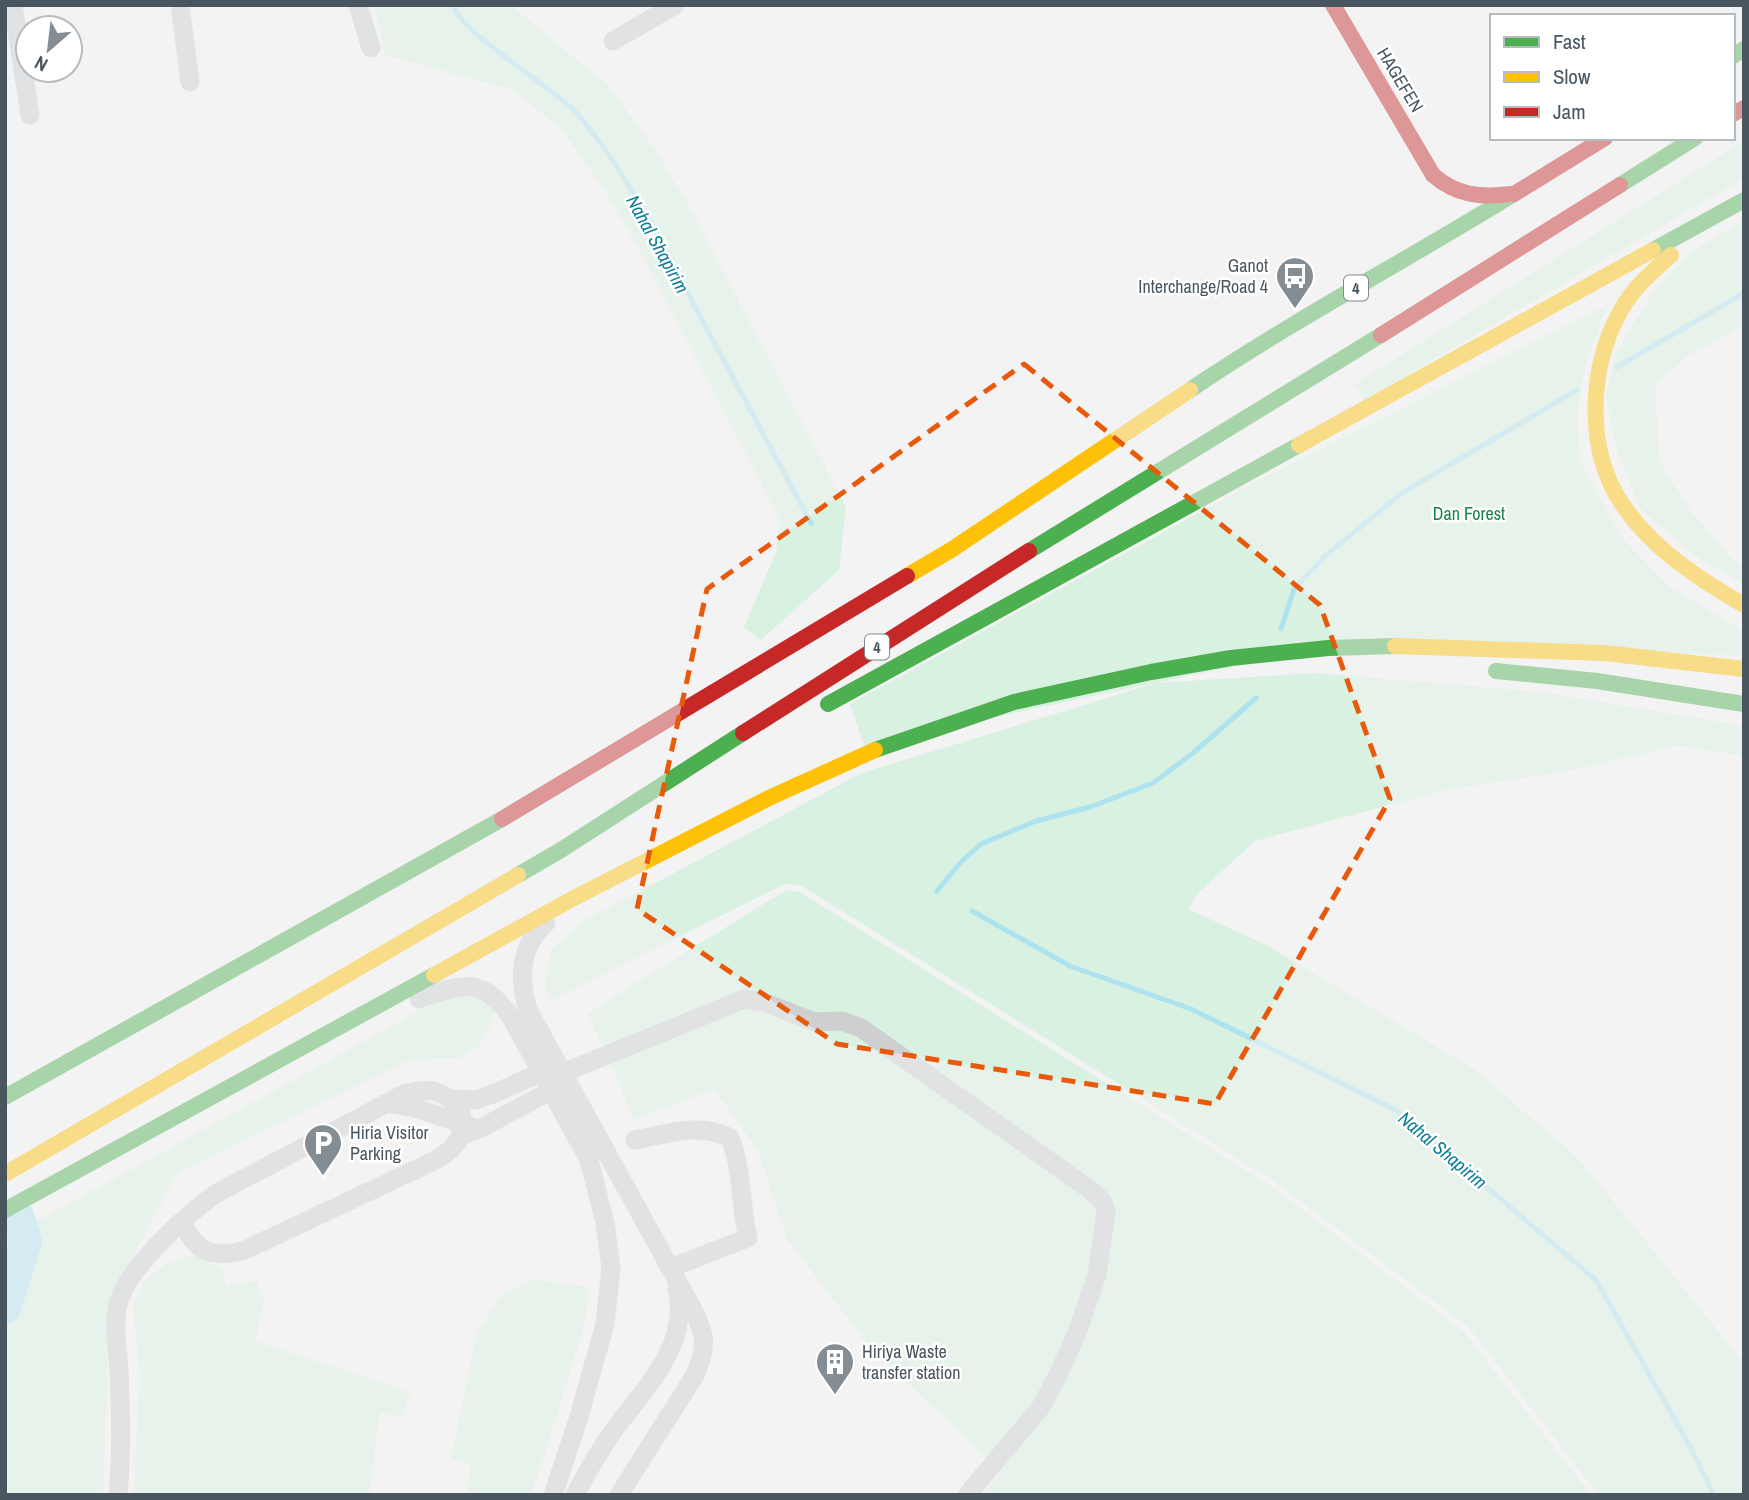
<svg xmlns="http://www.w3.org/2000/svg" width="1749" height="1500" viewBox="0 0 1749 1500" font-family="'Archivo Narrow',sans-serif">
<rect width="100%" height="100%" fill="#f3f3f3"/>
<g fill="#d8f1e1">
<polygon points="375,5 510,5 609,86 654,148 694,215 846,507 839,570 761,640 744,627 776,552 780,519 638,247 600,183 562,130 511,89 385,55"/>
<polygon points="1744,141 1744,178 1364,400 1355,384"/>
<polygon points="1744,220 1744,326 1687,356 1655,385 1659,461 1689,509 1733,561 1744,566 1744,585 1694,555 1640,508 1616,447 1606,397 1616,353 1655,289 1690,253"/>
<polygon points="1608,305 1585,365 1577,416 1580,460 1621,537 1671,588 1744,632 1744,656 1370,637 864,745 850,704 1257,481"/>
<polygon points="1314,673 1540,692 1744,726 1744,756 1677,745 1578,769 1446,790 1255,841 1197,894 1188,909 1266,945 1474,1069 1577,1157 1744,1363 1744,1495 1599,1495 1468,1326 1272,1180 802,886 785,884 551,1000 545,986 551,951 582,922 862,773 1156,683"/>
<polygon points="786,890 800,892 1269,1185 1463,1331 1591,1495 983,1495 1001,1473 864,1339 787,1239 758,1150 714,1089 634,1119 588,1013"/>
<polygon points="474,993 495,1009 491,1024 479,1047 459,1058 411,1059 177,1173 113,1295 109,1321 103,1495 5,1495 5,1239 430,1005 461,994"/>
<polygon points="193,1255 223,1269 226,1286 256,1281 264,1301 255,1341 410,1392 402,1418 380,1411 369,1495 133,1495 140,1376 133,1305 145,1280 166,1264"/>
<polygon points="534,1280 589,1287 584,1325 539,1473 530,1495 466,1495 471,1464 451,1459 477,1333 502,1294"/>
</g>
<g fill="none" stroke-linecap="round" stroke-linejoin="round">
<g stroke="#ade2ef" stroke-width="5">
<path d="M453,5c8,29 103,83 127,112 46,55 80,122 113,186 39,73 79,147 118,220"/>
<polyline points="1617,367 1744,293"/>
<polyline points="1281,629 1294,589 1325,556 1402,493 1577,390"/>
<polyline points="937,891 961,862 981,844 1036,821 1090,807 1153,783 1193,753 1256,698"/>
<polyline points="972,911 1070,966 1191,1009 1396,1110 1596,1280 1693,1452 1714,1495"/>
</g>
<polyline stroke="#ade2ef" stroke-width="32" points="5,1308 26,1241 18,1216"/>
<g stroke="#cdcfd1" stroke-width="19">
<polyline points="13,5 30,115"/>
<polyline points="180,5 190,82"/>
<polyline points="358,5 371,48"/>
<polyline points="613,41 675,5"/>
<path d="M546,923c-26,23 -28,54 -18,87l162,294c15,29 19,40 5,71l-76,120"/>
<path d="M419,999c43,-15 62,-24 92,18l78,143 16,63 6,45 -6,56 -27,96 -25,75"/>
<polyline points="563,1073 744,999 763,1002 815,1022 842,1021 861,1028 1092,1191 1103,1202 1106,1212 1097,1275 1078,1330 1058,1375 1041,1407 967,1495"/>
<polyline points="451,1099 475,1100 493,1094 542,1072 563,1073 552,1090 481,1128 462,1136"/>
<polyline points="386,1103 415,1108 472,1127"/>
<path d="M635,1140c33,-6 65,-18 95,-2 13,32 10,67 18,100l-78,30"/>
<path d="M118,1495c4,-41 3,-82 1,-123 -1,-22 -7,-53 1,-74 12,-34 67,-84 97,-105l187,-99c26,-7 37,-5 57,15 2,29 0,35 -25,51l-191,90c-31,9 -49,3 -63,-28"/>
<path d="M575,1495c12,-23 24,-44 39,-65 30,-41 77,-85 63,-142"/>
</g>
<g stroke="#4caf50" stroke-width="16">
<polyline points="1733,56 1744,49"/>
<polyline points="1620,185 1695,138"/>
<polyline points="1653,250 1744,200"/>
<path d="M1190,390c105,-71 217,-130 324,-196"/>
<polyline points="1029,551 1381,335"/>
<polyline points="1496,671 1597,681 1744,704"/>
<polyline points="828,704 1299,445"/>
<polyline points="875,750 1014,702 1151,672 1231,658 1328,648 1395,646"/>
<polyline points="518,875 561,850 743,733"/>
<polyline points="5,1097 502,819"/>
<polyline points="5,1210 434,975"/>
</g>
<g stroke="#ffc107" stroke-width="16">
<path d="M1671,255c-18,16 -38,33 -50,55 -32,56 -36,139 1,194 30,44 76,75 122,101"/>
<polyline points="1299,445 1653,250"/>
<polyline points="907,576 951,550 1190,390"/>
<polyline points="1395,646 1604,653 1744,669"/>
<polyline points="434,975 574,898 771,797 875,750"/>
<polyline points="5,1174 518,875"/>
</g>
<g stroke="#c62828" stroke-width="16">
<polyline points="1333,5 1433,175"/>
<polyline points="1733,114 1744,108"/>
<path d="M1433,175c23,20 47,23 77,19"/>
<polyline points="1514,194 1605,138"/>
<polyline points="1381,335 1620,185"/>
<polyline points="743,733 1029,551"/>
<polyline points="502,819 907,576"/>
</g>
</g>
<path d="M0 0H1749V1500H0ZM1024,364l296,241 70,194 -175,305 -378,-60 -200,-135 70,-320z" fill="#f3f3f3" fill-opacity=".55" fill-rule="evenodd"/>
<path fill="none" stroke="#e8590c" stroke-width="5" stroke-dasharray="14 9" stroke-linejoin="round" d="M1024,364l296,241 70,194 -175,305 -378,-60 -200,-135 70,-320z"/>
<defs>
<symbol id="bus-pin" viewBox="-11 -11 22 30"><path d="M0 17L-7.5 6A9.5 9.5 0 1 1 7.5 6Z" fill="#848d93" stroke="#fff"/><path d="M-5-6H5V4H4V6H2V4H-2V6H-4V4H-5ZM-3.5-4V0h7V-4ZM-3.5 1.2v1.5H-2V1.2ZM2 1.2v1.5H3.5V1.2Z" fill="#fff"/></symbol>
<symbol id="parking-pin" viewBox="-11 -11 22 30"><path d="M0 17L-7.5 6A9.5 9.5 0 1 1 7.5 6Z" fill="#848d93" stroke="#fff"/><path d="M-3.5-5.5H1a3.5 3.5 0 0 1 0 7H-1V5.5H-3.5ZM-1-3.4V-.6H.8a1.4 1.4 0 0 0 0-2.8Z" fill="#fff"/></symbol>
<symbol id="building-pin" viewBox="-11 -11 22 30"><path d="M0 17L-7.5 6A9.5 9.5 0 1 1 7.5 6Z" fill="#848d93" stroke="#fff"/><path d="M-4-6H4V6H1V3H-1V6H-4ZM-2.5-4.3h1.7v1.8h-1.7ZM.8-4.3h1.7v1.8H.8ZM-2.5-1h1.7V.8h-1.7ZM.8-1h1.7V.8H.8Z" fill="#fff"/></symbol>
</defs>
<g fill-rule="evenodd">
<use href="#bus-pin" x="1273" y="254" width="44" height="60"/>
<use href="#parking-pin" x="301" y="1121" width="44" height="60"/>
<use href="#building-pin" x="813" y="1340" width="44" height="60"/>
</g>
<g text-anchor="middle" stroke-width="5" stroke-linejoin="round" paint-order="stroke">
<g fill="#fff" stroke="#808990" stroke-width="2">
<rect x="1344" y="275.5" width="24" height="25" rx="5"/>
<rect x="865" y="634.5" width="24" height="25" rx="5"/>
</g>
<g font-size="16" font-weight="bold" fill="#495660">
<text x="1356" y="294">4</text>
<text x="877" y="653">4</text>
</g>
<g font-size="18" fill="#495660" stroke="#fff">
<text transform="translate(1400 80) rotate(59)" y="6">HAGEFEN</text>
</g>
<g font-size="18" fill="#495660" stroke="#fff" text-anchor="start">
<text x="1268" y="272" text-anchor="end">Ganot<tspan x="1268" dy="21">Interchange/Road 4</tspan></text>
<text x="350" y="1139">Hiria Visitor<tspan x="350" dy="21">Parking</tspan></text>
<text x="862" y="1358">Hiriya Waste<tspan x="862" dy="21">transfer station</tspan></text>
</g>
<g font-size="18" fill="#17844b" stroke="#fff">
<text x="1469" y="520">Dan Forest</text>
</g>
<g font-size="19" font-style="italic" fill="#0d7e98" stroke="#fff">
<text transform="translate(658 244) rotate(61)" y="7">Nahal Shapirim</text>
<text transform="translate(1443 1150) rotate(40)" y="7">Nahal Shapirim</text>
</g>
</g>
<rect width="1749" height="1500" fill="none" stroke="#495660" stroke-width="14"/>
<rect x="1490" y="14" width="245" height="126" fill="#ffffff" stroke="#b6bbbf" stroke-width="2"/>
<rect x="1504" y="37" width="35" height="10" fill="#4caf50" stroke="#b6bbbf" stroke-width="2"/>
<text x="1553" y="49" font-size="21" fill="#495660">Fast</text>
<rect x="1504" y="72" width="35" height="10" fill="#ffc107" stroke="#b6bbbf" stroke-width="2"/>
<text x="1553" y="84" font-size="21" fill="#495660">Slow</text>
<rect x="1504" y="107" width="35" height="10" fill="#c62828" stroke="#b6bbbf" stroke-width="2"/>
<text x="1553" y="119" font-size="21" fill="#495660">Jam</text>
<g transform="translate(49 49) rotate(208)"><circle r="33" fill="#ffffff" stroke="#b6bbbf" stroke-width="2"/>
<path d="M0-5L12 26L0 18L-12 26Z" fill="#848d93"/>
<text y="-10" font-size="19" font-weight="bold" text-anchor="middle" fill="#495660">N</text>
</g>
</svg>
